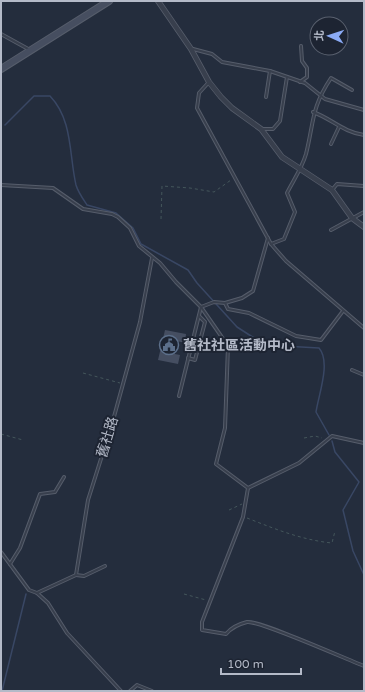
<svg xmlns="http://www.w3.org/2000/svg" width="365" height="692" viewBox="0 0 365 692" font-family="'Varela Round','Noto Sans TC',sans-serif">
<rect width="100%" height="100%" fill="#242d3d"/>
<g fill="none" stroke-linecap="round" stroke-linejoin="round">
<g stroke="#394764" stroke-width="1.5">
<path d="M5,125l29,-29h16c23,24 19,59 26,89 2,7 7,14 11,20l29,8 17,15 8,16 47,26 9,13 40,44 14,9 15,9 53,3c12,14 0,45 -3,64l13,23"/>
<polyline points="332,441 335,452 359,482 343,510 353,551 364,575"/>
<polyline points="2,691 26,594"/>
</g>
</g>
<polygon fill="#454e61" points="165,330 186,334 185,343 177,341 176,347 175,354 180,355 178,364 158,360"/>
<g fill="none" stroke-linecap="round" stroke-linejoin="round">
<defs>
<g id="lane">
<polyline points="1,34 30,50"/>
<polyline points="193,49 212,54 222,62 270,71 305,83 325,99 364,110"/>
<polyline points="209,82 199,93 197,108 271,244 286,261 364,328"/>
<polyline points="300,82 307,77 307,68 302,61 301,46"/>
<polyline points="266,97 270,71"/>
<path d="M313,112c19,7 30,20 51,23"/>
<polyline points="262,129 273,129 280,121 287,77"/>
<polyline points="331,144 339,127"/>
<polyline points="1,185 53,188 83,209 112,214 118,217 130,228 139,246 160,263 176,282 201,307 228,346 225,428 216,464 248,488 299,463 332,436 364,443"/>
<polyline points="332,190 337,184 364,186"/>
<polyline points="331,230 364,212"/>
<path d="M271,244l13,-5 11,-27 -8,-19c6,-12 15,-25 19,-39 8,-32 5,-46 25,-76l21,12"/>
<polyline points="225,303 228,309 249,313 296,336 321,340 343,311"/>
<polyline points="188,358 195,360 205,322 199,316"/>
<polyline points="352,370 364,375"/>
<polyline points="179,396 201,307 214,302 225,303 242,298 253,291 268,238"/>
<path d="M248,488l-5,29 -41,105v8l24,4c5,-6 13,-10 21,-12 12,-2 99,37 117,44"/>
<polyline points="1,552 29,590 37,593 48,603 67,633 121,691"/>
<polyline points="10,564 20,548 40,494 55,492 64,477"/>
<polyline points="76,575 84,576 105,566"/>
<polyline points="37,593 76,575 88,500 112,424 140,322 152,258"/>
<polyline points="130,691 137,685 152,691"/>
</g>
<polyline id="street" points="158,1 191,49 209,82 221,97 232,108 261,129 282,157 332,190 352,218 364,227"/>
<polyline id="secondary" points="1,69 109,1"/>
</defs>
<use href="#lane" stroke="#565d6b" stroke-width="4"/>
<use href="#street" stroke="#565d6b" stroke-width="6"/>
<use href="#secondary" stroke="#565d6b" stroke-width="8"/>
<g stroke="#44565b" stroke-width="1" stroke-dasharray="3 3" stroke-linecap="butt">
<polyline points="161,219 162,186 190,188 214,192 231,180"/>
<polyline points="83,373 120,383"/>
<polyline points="1,434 23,440"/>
<polyline points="304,438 315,436 322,438"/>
<polyline points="229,510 242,504"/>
<path d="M247,518c28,11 55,22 85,25l3,-12"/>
<polyline points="184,594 206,600"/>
</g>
<use href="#lane" stroke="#383f4d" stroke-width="2"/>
<use href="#street" stroke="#383f4d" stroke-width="4.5"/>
<use href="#secondary" stroke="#464e60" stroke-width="6"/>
</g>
<defs>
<symbol id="civic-ring" viewBox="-11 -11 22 22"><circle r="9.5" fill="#1d2432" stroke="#5c6f8a" stroke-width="1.5"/><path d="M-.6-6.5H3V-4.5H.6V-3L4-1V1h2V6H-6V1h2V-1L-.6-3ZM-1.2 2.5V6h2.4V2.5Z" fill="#5c6f8a"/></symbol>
</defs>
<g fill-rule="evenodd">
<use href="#civic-ring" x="158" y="334" width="22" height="22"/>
</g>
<g text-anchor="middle" stroke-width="4" stroke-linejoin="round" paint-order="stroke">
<g font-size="14" font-weight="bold" fill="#b4bac8" stroke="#1d2432" text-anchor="start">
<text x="183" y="350">舊社社區活動中心</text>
</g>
<g font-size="14" fill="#b4bac8" stroke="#1d2432">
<text transform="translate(107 437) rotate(-73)" y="5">舊社路</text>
</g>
</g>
<rect width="365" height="692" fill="none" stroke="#b4bac8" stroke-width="4"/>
<g transform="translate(329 36) rotate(273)"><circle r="19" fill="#1d2432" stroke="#59606e"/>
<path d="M0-3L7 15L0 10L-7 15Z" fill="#8babf6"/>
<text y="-6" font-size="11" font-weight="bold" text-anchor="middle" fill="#b4bac8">北</text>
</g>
<path d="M221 668v6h80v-6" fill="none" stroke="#b4bac8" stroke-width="2"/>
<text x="227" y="668" font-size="12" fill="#b4bac8" stroke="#1d2432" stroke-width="3" paint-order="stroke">100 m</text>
</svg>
